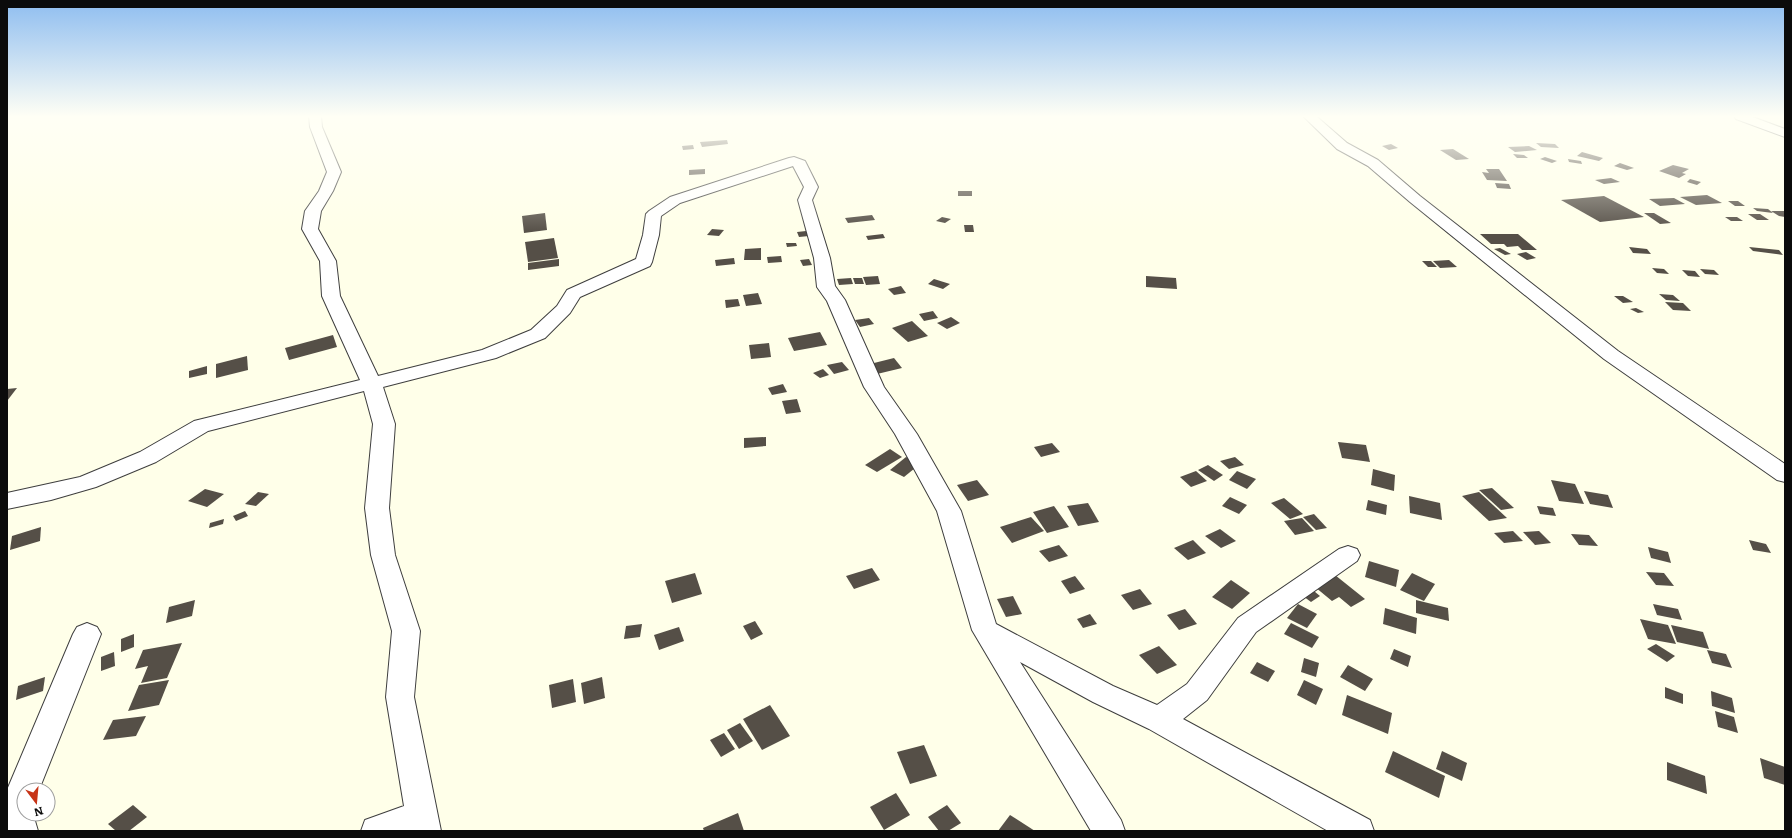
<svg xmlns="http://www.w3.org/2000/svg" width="1792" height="838" viewBox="0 0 1792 838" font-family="Literata,serif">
<rect width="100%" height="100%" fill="#ffffe9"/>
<g fill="#554f47">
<polygon points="727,140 728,144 702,147 700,142"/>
<polygon points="1536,143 1555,144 1559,148 1541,147"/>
<polygon points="1391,144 1398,148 1389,150 1382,146"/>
<polygon points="693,145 694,149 683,150 682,146"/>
<polygon points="1529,146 1537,150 1515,152 1508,147"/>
<polygon points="1453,149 1469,159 1456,160 1440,150"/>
<polygon points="1582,152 1603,158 1599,161 1577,156"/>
<polygon points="1513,154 1524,155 1528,158 1517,158"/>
<polygon points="1545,157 1557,161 1552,163 1540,159"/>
<polygon points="1568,159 1581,161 1582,164 1569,162"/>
<polygon points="1620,163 1634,168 1627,170 1614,166"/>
<polygon points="1673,165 1689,169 1682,173 1686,174 1679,178 1659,171"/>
<polygon points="705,169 705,174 689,175 689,170"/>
<polygon points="1486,169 1499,169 1507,181 1487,180 1482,172 1489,173"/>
<polygon points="1611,178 1620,182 1604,184 1595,180"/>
<polygon points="1690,179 1701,182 1697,185 1687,182"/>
<polygon points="1495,183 1509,184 1511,189 1497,188"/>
<rect x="958" y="191" width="14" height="5"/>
<polygon points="1707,195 1722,203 1696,205 1680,197"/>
<polygon points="1604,196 1644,217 1600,222 1561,200"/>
<polygon points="1674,198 1685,204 1660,206 1649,199"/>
<polygon points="1728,201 1738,201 1745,206 1735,206"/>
<polygon points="1753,208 1768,209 1773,213 1757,211"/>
<polygon points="1771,211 1785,211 1785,217 1779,216"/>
<polygon points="545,213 547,230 524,233 522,216"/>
<polygon points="1644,213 1654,213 1671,223 1660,224"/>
<polygon points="1748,214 1760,214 1769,220 1757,220"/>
<polygon points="872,215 875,220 848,223 845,218"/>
<polygon points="942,217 951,219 945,223 936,221"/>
<polygon points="1725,217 1737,217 1743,221 1731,221"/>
<polygon points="964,225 973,225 974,232 965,232"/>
<polygon points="712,229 724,230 719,236 707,235"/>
<polygon points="806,231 809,236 799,237 797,232"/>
<polygon points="883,234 885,238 868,240 866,236"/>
<polygon points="1480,234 1518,234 1537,250 1522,250 1518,246 1507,247 1504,244 1491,244"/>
<polygon points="554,238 558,258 528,262 525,242"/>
<polygon points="786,243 796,243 797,246 787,247"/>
<polygon points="1629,247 1647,249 1651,254 1633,253"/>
<polygon points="1749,247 1779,250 1783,255 1753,251"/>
<polygon points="761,248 761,260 744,260 745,249"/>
<polygon points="1500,248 1511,254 1505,255 1494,249"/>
<polygon points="1526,252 1536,258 1527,260 1517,254"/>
<polygon points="781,256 782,262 768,263 767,257"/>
<polygon points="734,258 735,264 716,266 715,260"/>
<polygon points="559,259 559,266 528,270 528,263"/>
<polygon points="809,259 812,265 803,266 800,260"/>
<polygon points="1449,260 1457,267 1440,268 1433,261"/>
<polygon points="1422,261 1431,261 1437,267 1428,267"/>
<polygon points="1652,268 1664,269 1669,274 1657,273"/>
<polygon points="1700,269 1714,270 1719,275 1705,274"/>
<polygon points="1682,270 1695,271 1700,277 1688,276"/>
<polygon points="878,276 880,284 866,285 863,277"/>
<polygon points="1146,276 1176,278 1177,289 1146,287"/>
<polygon points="851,278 853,284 839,285 837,279"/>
<polygon points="853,278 862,278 864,284 855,284"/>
<polygon points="934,279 950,284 943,289 928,284"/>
<polygon points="901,286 906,293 894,295 888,289"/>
<polygon points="758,293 762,304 746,306 743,295"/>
<polygon points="1659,294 1673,295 1680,301 1666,300"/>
<polygon points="1614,296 1623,296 1633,302 1623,303"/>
<polygon points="738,299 740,306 726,308 725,300"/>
<polygon points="1665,302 1683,303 1691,311 1673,310"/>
<polygon points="1636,308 1644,312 1638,313 1630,309"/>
<polygon points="933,311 938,318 924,321 919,314"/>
<polygon points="951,317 960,323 947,329 937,323"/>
<polygon points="869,318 874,324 860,327 855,320"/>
<polygon points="912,321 928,336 908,342 892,328"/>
<polygon points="820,332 827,345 794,351 788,338"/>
<polygon points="333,335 337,347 289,360 285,348"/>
<polygon points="769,343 771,357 751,359 749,345"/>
<polygon points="247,356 248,370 216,378 216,364"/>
<polygon points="894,358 902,368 877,374 870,364"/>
<polygon points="842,362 849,370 834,374 827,365"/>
<polygon points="207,366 207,374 189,378 189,371"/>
<polygon points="823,369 829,375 820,378 813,373"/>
<polygon points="783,384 787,392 772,395 768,388"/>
<polygon points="17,388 7,401 7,389"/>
<polygon points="797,399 801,412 786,414 782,401"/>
<polygon points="766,437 766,446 744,448 744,438"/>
<polygon points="1338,442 1366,445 1370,462 1342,458"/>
<polygon points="1052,443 1060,452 1041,457 1034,447"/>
<polygon points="890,449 902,457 877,472 865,465"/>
<polygon points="906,457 920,464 904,477 890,470"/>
<polygon points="1235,457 1244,465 1229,469 1220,461"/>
<polygon points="1208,465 1223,475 1214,481 1198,470"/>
<polygon points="1373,469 1395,475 1394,491 1371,485"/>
<polygon points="1196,471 1207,481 1191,487 1180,477"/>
<polygon points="1237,471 1256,479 1247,489 1229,480"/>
<polygon points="977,480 989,495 968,501 957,485"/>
<polygon points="1551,480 1575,484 1584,504 1559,501"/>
<polygon points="1492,488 1514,508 1501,510 1479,490"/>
<polygon points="205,489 224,494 207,507 188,501"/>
<polygon points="1584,491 1608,495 1613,508 1590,504"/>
<polygon points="258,492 269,494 256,506 245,504"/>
<polygon points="1479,492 1507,518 1489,521 1462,496"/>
<polygon points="1409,496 1440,503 1442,520 1410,513"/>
<polygon points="1230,497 1247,505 1239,514 1222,506"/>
<polygon points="1284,498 1303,514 1290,519 1271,503"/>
<polygon points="1368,500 1387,505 1386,515 1366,510"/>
<polygon points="1088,503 1099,522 1078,526 1067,506"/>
<polygon points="1054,506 1069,527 1047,533 1033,512"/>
<polygon points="1537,506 1553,508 1556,516 1540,514"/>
<polygon points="245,511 248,516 236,521 233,516"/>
<polygon points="1314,514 1327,528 1316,530 1303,517"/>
<polygon points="1031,517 1044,531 1012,543 1000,527"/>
<polygon points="1302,518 1314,531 1295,535 1284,521"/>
<polygon points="224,519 223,524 209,528 210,523"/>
<polygon points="41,527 40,541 10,550 12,536"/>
<polygon points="1220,529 1236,541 1221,548 1205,536"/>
<polygon points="1513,531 1523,541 1504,543 1494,533"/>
<polygon points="1539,531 1551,543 1535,545 1523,532"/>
<polygon points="1571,534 1589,535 1598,546 1579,545"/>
<polygon points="1193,540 1206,553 1188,560 1174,548"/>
<polygon points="1749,540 1766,544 1771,553 1753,550"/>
<polygon points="1059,545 1068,556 1049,562 1039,551"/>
<polygon points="1648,547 1668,552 1671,563 1651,558"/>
<polygon points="1369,561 1399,570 1396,587 1365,577"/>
<polygon points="872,568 880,580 854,589 846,576"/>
<polygon points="1646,572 1664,573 1674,586 1656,585"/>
<polygon points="695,573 702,594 672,603 665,581"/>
<polygon points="1412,573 1435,584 1424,601 1400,590"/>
<polygon points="1335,575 1365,599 1351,607 1339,597 1332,601 1315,587"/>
<polygon points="1075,576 1085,589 1070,594 1061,581"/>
<polygon points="1231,580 1250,593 1232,609 1212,597"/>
<polygon points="1309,587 1320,596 1311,602 1299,593"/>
<polygon points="1140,589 1152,604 1133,610 1121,595"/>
<polygon points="1013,596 1022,614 1006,617 997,599"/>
<polygon points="195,600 192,616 166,623 169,607"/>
<polygon points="1416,600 1448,608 1449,621 1416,613"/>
<polygon points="1298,604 1317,614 1307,628 1287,618"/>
<polygon points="1653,604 1678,609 1682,620 1657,615"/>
<polygon points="1385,608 1417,618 1416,634 1383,624"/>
<polygon points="1185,609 1197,624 1179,630 1167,615"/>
<polygon points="1090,614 1097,624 1083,628 1077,619"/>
<polygon points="1640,619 1668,625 1676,644 1648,639"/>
<polygon points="755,621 763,634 751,640 743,626"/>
<polygon points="1291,623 1319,637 1312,648 1284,634"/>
<polygon points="642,624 640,637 624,639 626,626"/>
<polygon points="1671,625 1703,632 1709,649 1677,642"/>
<polygon points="679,627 684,641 659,650 654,635"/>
<polygon points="134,634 134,647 121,652 121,639"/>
<polygon points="182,643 167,678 141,683 148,666 135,669 143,650"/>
<polygon points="1656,644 1675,656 1667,662 1647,649"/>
<polygon points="1159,646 1177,665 1157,674 1139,655"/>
<polygon points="1394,649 1411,656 1408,667 1390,659"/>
<polygon points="1707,650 1726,654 1732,668 1712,663"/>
<polygon points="114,652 115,666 101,671 101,657"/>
<polygon points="1304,658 1319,663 1316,677 1301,672"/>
<polygon points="1257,662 1275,671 1268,682 1250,673"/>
<polygon points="1348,665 1373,679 1365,691 1340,677"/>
<polygon points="45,677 43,691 16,700 18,686"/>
<polygon points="602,677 605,698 584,704 581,683"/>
<polygon points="573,679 576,702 552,708 549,685"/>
<polygon points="169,680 159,705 128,711 139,685"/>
<polygon points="1304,680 1323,689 1316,705 1297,695"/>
<polygon points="1665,687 1683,694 1683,704 1665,698"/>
<polygon points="1711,691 1732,698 1735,713 1712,706"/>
<polygon points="1347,695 1392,713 1388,734 1342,715"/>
<polygon points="770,705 790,736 762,750 743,719"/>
<polygon points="1715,711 1734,717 1738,733 1718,727"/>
<polygon points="146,716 136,736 103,740 113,720"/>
<polygon points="740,723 753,741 739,749 727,730"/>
<polygon points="724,733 735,749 721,757 710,740"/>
<polygon points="924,745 937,776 910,784 897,752"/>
<polygon points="1393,751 1445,776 1439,798 1385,772"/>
<polygon points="1442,751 1467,763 1462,781 1436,769"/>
<polygon points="1760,758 1785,767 1785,785 1764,778"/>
<polygon points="1667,762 1705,776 1707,794 1667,780"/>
<polygon points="896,793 910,815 884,830 870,807"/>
<polygon points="133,805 147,817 129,831 116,831 108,824"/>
<polygon points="947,805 961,823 948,831 939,831 928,817"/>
<polygon points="738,813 744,831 704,831 703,828"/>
<polygon points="1010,815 1035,831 998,831"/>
</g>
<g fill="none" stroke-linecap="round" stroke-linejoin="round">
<defs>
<g id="street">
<polygon points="309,116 321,116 322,127 341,172 333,191 321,211 318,229 336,261 340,296 378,376 482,350 531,330 557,306 567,290 636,259 643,235 646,214 649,211 670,197 789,158 794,157 805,161 818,187 812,200 830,258 835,286 845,300 884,387 917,434 961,511 996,624 1113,686 1157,705 1187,684 1238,618 1339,549 1348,546 1357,549 1360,555 1357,561 1256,632 1207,700 1183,719 1370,820 1374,831 1328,831 1149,729 1093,702 1020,662 1121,820 1125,831 1091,831 972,630 937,511 895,434 864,387 827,301 817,287 814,258 798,200 804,187 793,166 680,203 661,216 659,235 652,262 650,266 580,297 570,313 545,338 496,358 383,387 395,424 389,508 395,555 420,631 414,697 441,831 361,831 365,820 404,806 386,697 392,631 371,555 365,508 373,424 364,391 208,431 156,462 96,487 51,500 7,509 7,493 80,477 140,452 194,421 360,380 322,296 320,261 302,229 305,211 319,191 327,172 310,127"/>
<polygon points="1303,116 1316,116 1347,143 1378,160 1420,196 1618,351 1785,464 1785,482 1777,480 1604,359 1410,202 1368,166 1337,149"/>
<polygon points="1734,116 1750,116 1785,129 1785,137 1736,119"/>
<polygon points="87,623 97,627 101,634 39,790 24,790 24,814 33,814 38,831 7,831 7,790 73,634 77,627"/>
</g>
</defs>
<use href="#street" stroke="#3e3e3e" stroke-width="2"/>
<use href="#street" fill="#fff" fill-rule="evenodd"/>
</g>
<linearGradient id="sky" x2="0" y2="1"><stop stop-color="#8ebdf0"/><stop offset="0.5" stop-color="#fffff5"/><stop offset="1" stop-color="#fffff5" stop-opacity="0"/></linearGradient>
<rect width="1792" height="233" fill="url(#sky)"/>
<rect width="1792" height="838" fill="none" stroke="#0b0b0b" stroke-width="16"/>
<g transform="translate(36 802) rotate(164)"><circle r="19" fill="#ffffff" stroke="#9d9d9d"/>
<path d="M0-3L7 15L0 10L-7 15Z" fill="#c73417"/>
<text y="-6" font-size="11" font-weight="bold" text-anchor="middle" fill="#0b0b0b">N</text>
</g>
</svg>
